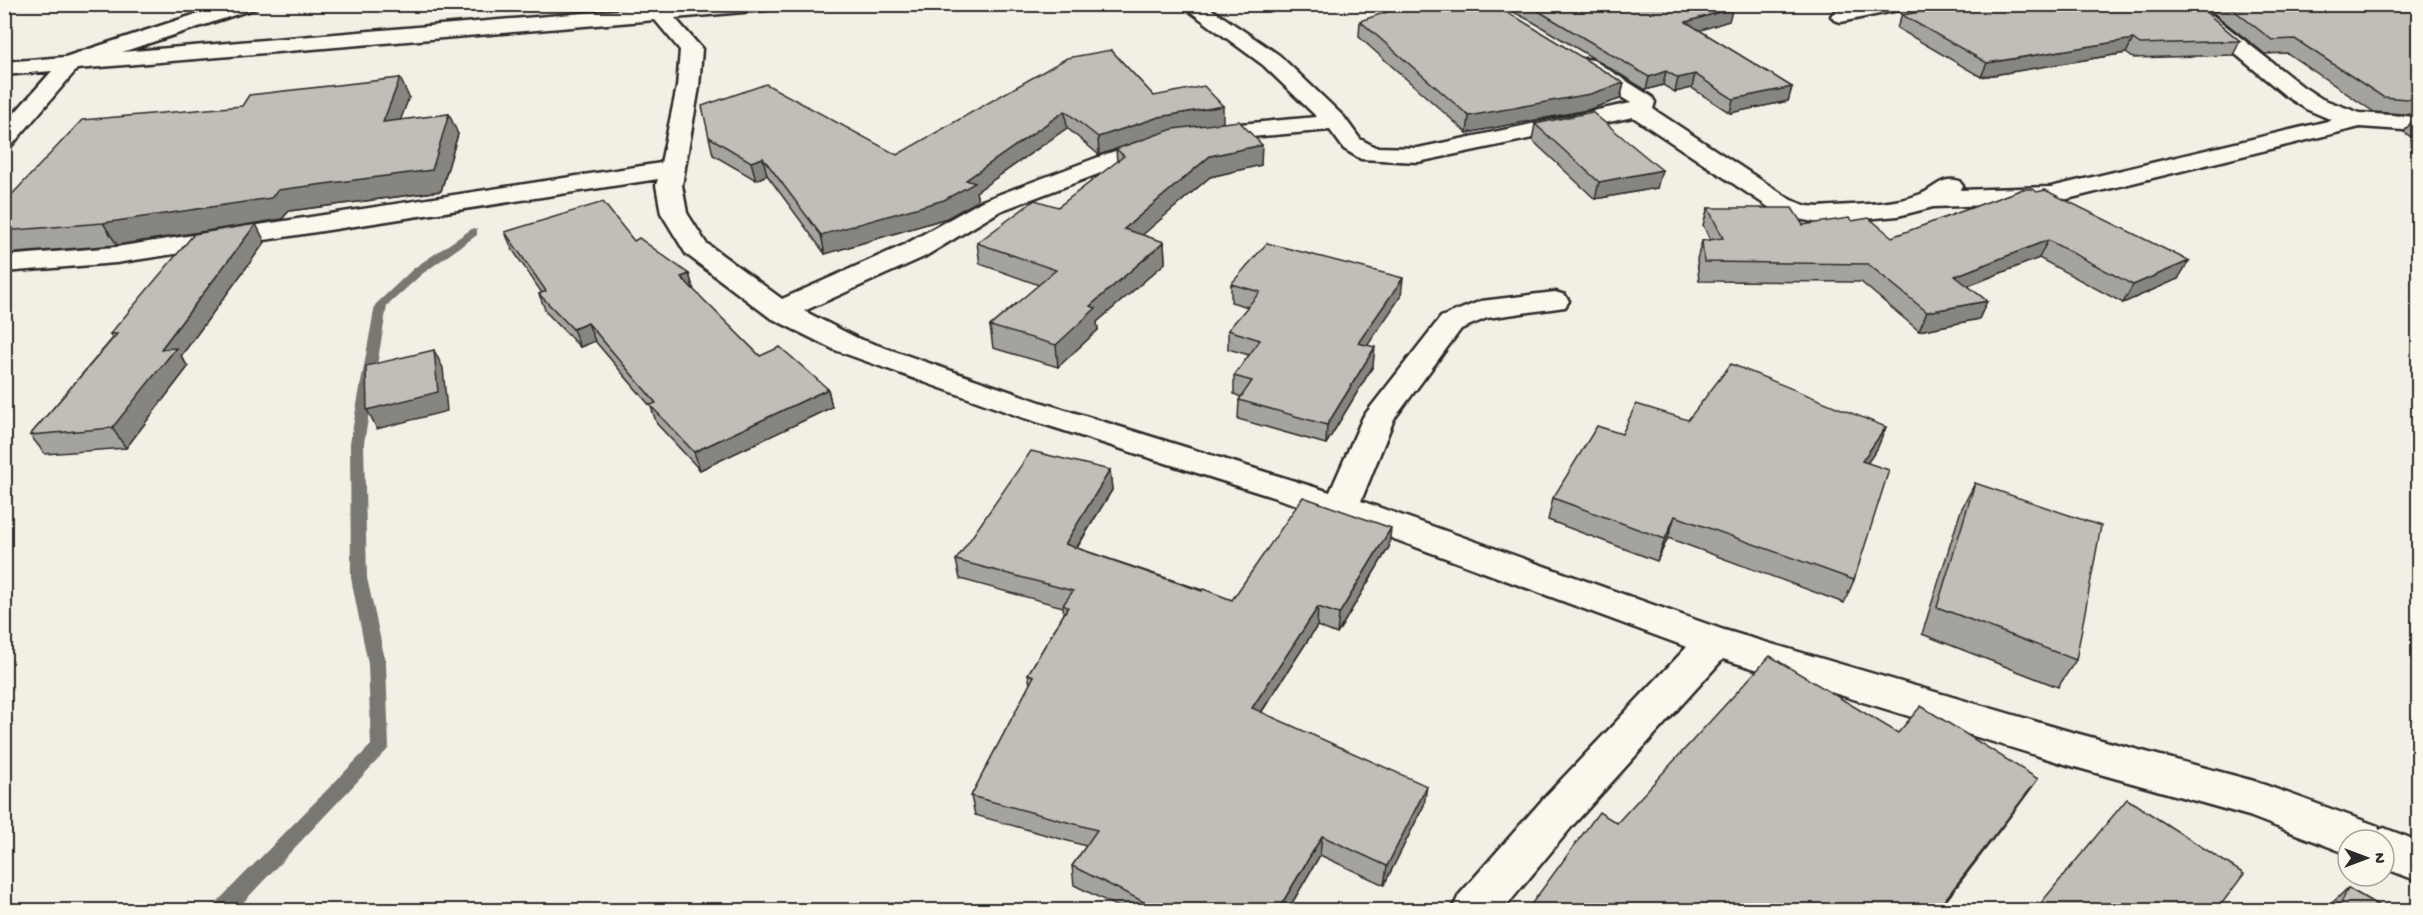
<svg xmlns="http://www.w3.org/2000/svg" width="2423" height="915" viewBox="0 0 2423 915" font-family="'Gochi Hand',sans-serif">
<rect width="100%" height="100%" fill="#f3efe4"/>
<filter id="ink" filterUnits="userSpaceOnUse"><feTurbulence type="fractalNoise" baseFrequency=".0167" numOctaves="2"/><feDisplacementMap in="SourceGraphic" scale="12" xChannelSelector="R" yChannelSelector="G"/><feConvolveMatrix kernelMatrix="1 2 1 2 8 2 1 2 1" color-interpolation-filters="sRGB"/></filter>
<g filter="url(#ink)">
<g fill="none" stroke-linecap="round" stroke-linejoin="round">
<polygon fill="#787772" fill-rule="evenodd" points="473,228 477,229 477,235 422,274 387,306 364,443 367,578 386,664 389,748 236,910 213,910 216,903 371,745 368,664 351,578 350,443 375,305 414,268"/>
<defs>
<g id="street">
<path d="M227,4h32l-3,4 -134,44 568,-48h86l-3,4 -7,2 -91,8 27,31 -3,38 -17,98 5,28 19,30 76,56 122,-54 78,-44 130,-49 48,-16 46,-9 111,-10 -54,-52 -83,-61h24l75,51 65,62 16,22 15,8 43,1 213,-45 -54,-33 -3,-5 3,-5 8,-1 8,1 59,37 3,5 -2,7 138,91 16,6 12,1c33,-3 71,-1 102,-13 15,-6 20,-18 38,-13l4,5 -3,4 91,-3 281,-67 -26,-11 -20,-13 -111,-92h23l104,82 20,13 38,14 58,4v14l-58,-4 -309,76 -118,4 -35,9 -79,7 -26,-5 -20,-8 -140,-93 -215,45 -57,-3 -17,-10 -14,-19 -124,11 -33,6 -43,15 -130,49 -76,46 -120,54 53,27 186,65 287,89 33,-75 78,-100 40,-16 74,-9 10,3 4,6 -4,6 -78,11 -26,11 -67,90 -33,82 363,129 344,101 186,50 124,45 1,4 5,-2 34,13v40l-34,-13v-28h-36v14l-99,-38 -181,-51 -345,-106 -149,165 -71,86h-51l7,-15 85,-97 143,-151 -358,-132 -308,-98 -186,-67 -66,-33 -83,-63 -25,-41 -5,-28 2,-6 -542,84 -112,9v-16l112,-9 545,-84 16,-76 3,-37 -25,-30 -578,49 -65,76 -8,2v-22l48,-54 -48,4v-13l61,-5z"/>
<polygon points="1868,4 1911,4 1908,8 1841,22 1834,20 1831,16 1834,12"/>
</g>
</defs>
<use href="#street" stroke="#2b2b2b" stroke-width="5"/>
<use href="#street" fill="#fbf7ec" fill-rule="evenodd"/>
</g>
<g fill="#a5a39d" stroke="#2b2b2b" stroke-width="1.5">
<polygon points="1498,4 1726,4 1729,21 1699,30 1792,87 1788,101 1730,113 1692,88 1675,92 1663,85 1646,90 1533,22"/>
<polygon points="1901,4 2196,4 2240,41 2233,55 2133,58 2126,53 1981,77 1897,28 1902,14 1898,12"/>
<polygon points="2202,4 2418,4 2418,115 2374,112 2287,53 2265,54"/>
<polygon points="1360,21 1624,83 1620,99 1587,110 1467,133 1359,37"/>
<polygon points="1111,50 1154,96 1223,123 1261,165 1210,177 1142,235 1164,242 1165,263 1097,322 1098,330 1058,367 993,348 990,326 1039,285 980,264 977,243 1058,207 1117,162 1116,149 1161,134 1099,155 1067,128 976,192 978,201 947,218 825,254 767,175 756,180 713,155 709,137 897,155"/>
<polygon points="409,97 400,120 458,134 441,191 289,211 282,219 117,245 4,254 4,203"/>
<polygon points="2414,118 2418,118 2418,142 2404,132"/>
<polygon points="1535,124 1657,188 1595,199 1532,140"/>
<polygon points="2023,189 2178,279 2123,303 2039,258 1968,286 1987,301 1979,319 1919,331 1861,282 1699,281 1697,259 1702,241 1710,240 1703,225 1708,208 1803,225 1852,221 1892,237"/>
<polygon points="505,232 634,241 689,274 694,291 760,356 828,389 832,407 700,470 657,424 651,407 595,341 580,347 546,312 539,294 542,293 512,249"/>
<polygon points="265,242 181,356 188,367 126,448 45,454 30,435 113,338 110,334"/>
<polygon points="1231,284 1401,296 1367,345 1373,366 1326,444 1238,419 1239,400 1241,397 1234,394 1234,376 1249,355 1228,349 1228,330 1248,307 1231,302"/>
<polygon points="1688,420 1886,427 1877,449 1867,463 1854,580 1844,603 1668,538 1657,561 1548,520 1553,498 1622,434"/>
<polygon points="1110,470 1112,490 1077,548 1232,600 1389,547 1337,634 1317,626 1261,713 1424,805 1384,885 1320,855 1288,910 1124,910 1074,885 1072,866 1086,846 975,815 971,796 1030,684 1028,674 1064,614 1063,607 960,579 956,560"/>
<polygon points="1975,483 2076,660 2058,687 1922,634 1961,510"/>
<polygon points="2348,888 2386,910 2327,910 2329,906"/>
</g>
<g fill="#86857f" stroke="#2b2b2b" stroke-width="1.5">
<polygon points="1733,8 1729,21 1683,36 1686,22"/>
<polygon points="2133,39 2126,53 1981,77 1987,63"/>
<polygon points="1666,71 1663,85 1646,90 1649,77"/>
<polygon points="1695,74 1692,88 1675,92 1678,78"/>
<polygon points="400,78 409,97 392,143 383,122"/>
<polygon points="1624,83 1620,99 1587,110 1467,133 1469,116"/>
<polygon points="1792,87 1788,101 1730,113 1733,99"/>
<polygon points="1223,106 1223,123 1160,134 1099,155 1098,137 1159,117"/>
<polygon points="1065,111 1067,128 976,192 978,201 947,218 825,254 821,235 966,180"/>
<polygon points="449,114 458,134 441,191 289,211 282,219 117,245 103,223"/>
<polygon points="1262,145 1261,165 1210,177 1125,250 1124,229 1210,156"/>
<polygon points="763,158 767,175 756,180 751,162"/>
<polygon points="1662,170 1657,188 1595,199 1599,182"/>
<polygon points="256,224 265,242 181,356 188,367 126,448 112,428 161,349"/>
<polygon points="2048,240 2039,258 1947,294 1955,276"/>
<polygon points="1164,242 1165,263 1097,322 1098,330 1058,367 1056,345 1090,306"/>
<polygon points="2189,261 2178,279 2123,303 2133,285"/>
<polygon points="689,274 694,291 681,277"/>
<polygon points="1403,278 1401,296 1357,361 1358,343"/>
<polygon points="1987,301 1979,319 1919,331 1927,312"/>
<polygon points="588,323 595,341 580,347 573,329"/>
<polygon points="1375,347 1373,366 1326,444 1327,425"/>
<polygon points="434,350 443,368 447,411 377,429 367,410"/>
<polygon points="828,389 832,407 700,470 694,452"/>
<polygon points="1886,427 1877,449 1853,484 1862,461"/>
<polygon points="1110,470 1112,490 1067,563 1065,544"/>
<polygon points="1675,516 1668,538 1657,561 1665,539"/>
<polygon points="1391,528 1389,547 1337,634 1339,614"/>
<polygon points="1318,607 1317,626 1251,728 1252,708"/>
<polygon points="2038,779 2019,805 1939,910 1937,910"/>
<polygon points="1427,786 1424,805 1384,885 1387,866"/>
<polygon points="1322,836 1320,855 1288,910 1278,910"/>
</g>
<g fill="#c0beb6" stroke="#2b2b2b" stroke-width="1.5">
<polygon points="1410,4 1489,4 1519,19 1624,83 1590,94 1469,116 1360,21"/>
<polygon points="1526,4 1726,4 1733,8 1686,22 1792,87 1733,99 1695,74 1678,78 1666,71 1649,77 1535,9"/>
<polygon points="1913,4 2196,4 2240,41 2140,44 2133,39 1987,63 1902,15 1926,11"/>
<polygon points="2226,4 2418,4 2418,100 2383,97 2295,39 2272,40"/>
<polygon points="1111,50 1154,96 1204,86 1223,106 1159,117 1098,137 1065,111 966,180 975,183 944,200 821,235 763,158 751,162 709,137 702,106 766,84 897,155 1067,58"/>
<polygon points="400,78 383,122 449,114 432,170 278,190 271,198 103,223 4,231 4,203 82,120 242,106 249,95"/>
<polygon points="1592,112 1662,170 1599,182 1535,124"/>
<polygon points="1239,121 1262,145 1210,156 1124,229 1164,242 1090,306 1096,308 1056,345 990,326 1056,270 977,243 1035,200 1058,207 1124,156 1116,149 1173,129"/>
<polygon points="2023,189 2033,189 2037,192 2045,190 2189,261 2133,285 2048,240 1955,276 1987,301 1927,312 1868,264 1704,262 1702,241 1723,238 1708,208 1792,208 1803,225 1849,218 1852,221 1869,218 1892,237"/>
<polygon points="603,202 634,241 639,238 689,274 681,277 760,356 780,347 828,389 694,452 650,405 656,403 588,323 573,329 539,294 546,291 505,232"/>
<polygon points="256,224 161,349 176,348 112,428 30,435 117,334 110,334 194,234"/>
<polygon points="1267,243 1403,278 1358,343 1375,347 1327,425 1239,400 1252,381 1234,376 1260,340 1228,330 1260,292 1231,284"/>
<polygon points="434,350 438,392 367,410 366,366"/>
<polygon points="1731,364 1886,427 1862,461 1889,470 1854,580 1675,516 1665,539 1553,498 1597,426 1622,434 1636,404 1688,420"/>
<polygon points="1031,451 1110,470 1065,544 1202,591 1203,589 1232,600 1303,497 1391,528 1339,614 1318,607 1252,708 1427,786 1387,866 1322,836 1278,910 1179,910 1170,906 1167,910 1160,910 1072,866 1097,830 971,796 1034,676 1028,674 1068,607 1063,605 1073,591 956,560"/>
<polygon points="1975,483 2101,526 2076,660 1937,607"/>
<polygon points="1770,656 1898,733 1921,706 2038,779 1937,910 1527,910 1599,812 1617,823"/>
<polygon points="2127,799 2244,874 2217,910 2035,910"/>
<polygon points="2348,888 2386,910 2338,910"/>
</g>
</g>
<rect width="2423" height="915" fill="none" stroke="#fbf7ec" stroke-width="24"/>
<rect x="12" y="12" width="2399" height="891" fill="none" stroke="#2b2b2b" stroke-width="2" filter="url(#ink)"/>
<g transform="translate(2366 858) rotate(90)"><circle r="28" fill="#fbf7ec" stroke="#a8a59f" stroke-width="1.5"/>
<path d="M0-4.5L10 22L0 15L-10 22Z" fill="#2b2b2b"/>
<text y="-9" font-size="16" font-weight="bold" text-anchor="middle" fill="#2b2b2b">N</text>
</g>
</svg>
